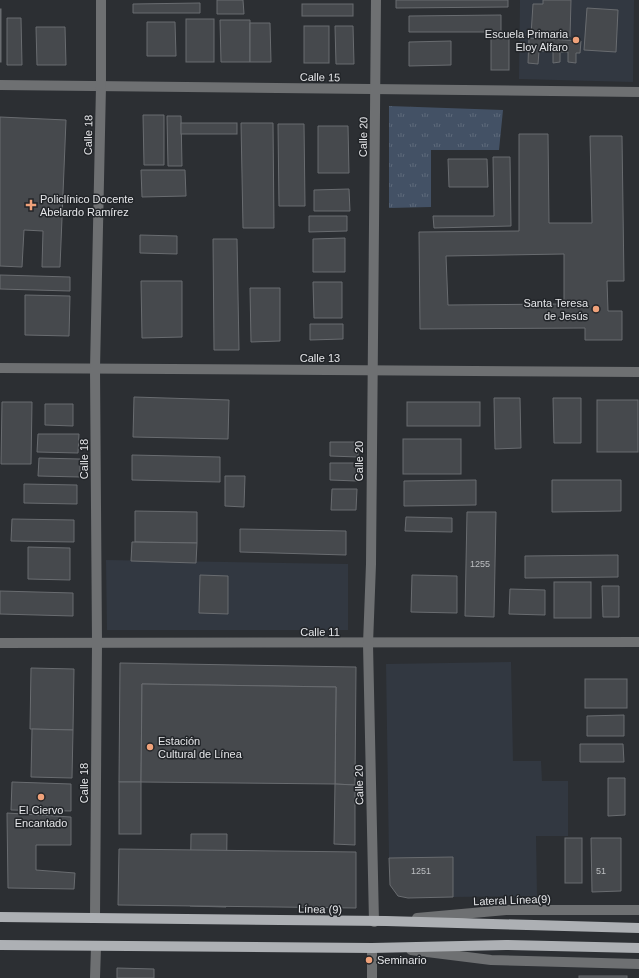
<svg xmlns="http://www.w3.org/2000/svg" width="639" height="978" viewBox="0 0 639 978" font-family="Helvetica,sans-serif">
<defs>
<pattern id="park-tufts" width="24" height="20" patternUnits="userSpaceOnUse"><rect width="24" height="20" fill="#435165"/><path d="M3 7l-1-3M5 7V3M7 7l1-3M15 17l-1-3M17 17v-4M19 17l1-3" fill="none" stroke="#5e6a7b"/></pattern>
</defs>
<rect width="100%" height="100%" fill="#2c2f33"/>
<g fill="#323841">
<polygon points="520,0 634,0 633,82 519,79"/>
<polygon points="106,560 348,564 348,630 107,630"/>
<polygon points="511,662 513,761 541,761 542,781 568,781 568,836 536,836 537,896 453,897 452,857 389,858 386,664"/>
</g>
<polygon fill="url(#park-tufts)" points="389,106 503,110 499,150 431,150 431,207 389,208"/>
<g fill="#46494d" stroke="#696c70" fill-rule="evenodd">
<polygon points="217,0 243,0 244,14 217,14"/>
<polygon points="396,0 508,0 508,7 396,8"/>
<polygon points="543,0 571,0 570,37 531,35 533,4 543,4"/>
<polygon points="200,3 200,13 133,13 133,4"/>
<rect x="302" y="4" width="51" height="12"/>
<polygon points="587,8 618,10 616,52 584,50"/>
<rect x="0" y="9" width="1" height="53"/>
<polygon points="501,15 501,32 409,32 409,16"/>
<polygon points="7,18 21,18 22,65 7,65"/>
<rect x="186" y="19" width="28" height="43"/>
<polygon points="220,20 250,20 250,62 221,62"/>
<polygon points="147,22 175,22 176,56 147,56"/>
<polygon points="250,23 270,23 271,62 250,62"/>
<rect x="304" y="26" width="25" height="37"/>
<polygon points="335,26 353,26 354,64 336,64"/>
<polygon points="36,27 65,27 66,65 37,65"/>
<rect x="491" y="38" width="18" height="32"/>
<polygon points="529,38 581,41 580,53 576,53 576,63 568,62 568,52 560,52 560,62 553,63 553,51 539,51 538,64 528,63"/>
<polygon points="451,41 451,65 409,66 409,42"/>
<polygon points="143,115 164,115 164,165 144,165"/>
<polygon points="167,116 181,116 182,166 168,166"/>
<polygon points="0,117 66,120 60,267 42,267 43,231 24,230 22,267 0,266"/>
<rect x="181" y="123" width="56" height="11"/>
<polygon points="241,123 273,123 274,228 243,228"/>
<polygon points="278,124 304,124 305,206 279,206"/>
<polygon points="318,126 348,126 349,173 318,173"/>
<path d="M519,134h29l1,89h43l-2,-87h32l2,145h-17l1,30h14v29h-37v-12l-165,1 -1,-97 100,-1zM564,254v50l-116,1 -2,-49z"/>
<polygon points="493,157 510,157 511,226 434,228 433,216 494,216"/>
<polygon points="448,159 487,159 488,187 449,187"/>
<polygon points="141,170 185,170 186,196 142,197"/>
<polygon points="349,189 350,211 314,211 314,190"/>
<polygon points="309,216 347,216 347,231 309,232"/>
<polygon points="140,235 177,236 177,254 140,253"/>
<polygon points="345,238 345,272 313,272 313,239"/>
<polygon points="213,239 237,239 239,350 214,350"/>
<polygon points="0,275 70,277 70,291 0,289"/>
<polygon points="141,281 182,281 182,337 142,338"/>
<polygon points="313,282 342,282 342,318 314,318"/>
<polygon points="250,288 280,288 280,341 251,342"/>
<polygon points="25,295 70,296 69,336 25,335"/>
<polygon points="310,324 343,324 343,339 310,340"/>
<polygon points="134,397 229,400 228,439 133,437"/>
<polygon points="494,398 520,398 521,448 495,449"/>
<polygon points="553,398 581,398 581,443 554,443"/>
<rect x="597" y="400" width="41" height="52"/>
<polygon points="2,402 32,402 31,464 1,464"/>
<rect x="407" y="402" width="73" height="24"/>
<polygon points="45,404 73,404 73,426 45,425"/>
<polygon points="38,434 79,434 78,453 37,452"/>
<rect x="403" y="439" width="58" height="35"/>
<polygon points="330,442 358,442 358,457 330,456"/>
<polygon points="132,455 220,457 220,482 132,480"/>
<polygon points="39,458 80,459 80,477 38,476"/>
<polygon points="330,463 357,463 357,481 330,480"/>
<polygon points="225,476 245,476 244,507 225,506"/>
<polygon points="476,480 476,505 404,506 404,481"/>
<polygon points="552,480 621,480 621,511 552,512"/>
<polygon points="24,484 77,485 77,504 24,503"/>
<polygon points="332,489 357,489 356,510 331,510"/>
<polygon points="135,511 197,512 197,543 135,542"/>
<polygon points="467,512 496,512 494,617 465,616"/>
<polygon points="406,517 452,518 452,532 405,531"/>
<polygon points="12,519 74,520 74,542 11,541"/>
<polygon points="240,529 346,531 346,555 240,552"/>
<polygon points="132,542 197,543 196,563 131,561"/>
<polygon points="28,547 70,548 70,580 28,579"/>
<polygon points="618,555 618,577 525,578 525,556"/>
<polygon points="200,575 228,576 228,614 199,613"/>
<polygon points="412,575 457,576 457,613 411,612"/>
<rect x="554" y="582" width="37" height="36"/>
<polygon points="602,586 619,586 619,617 603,617"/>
<polygon points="510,589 545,590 545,615 509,614"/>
<polygon points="0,591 73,593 73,616 0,614"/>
<polygon points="120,663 356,667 355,785 335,784 336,687 142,684 141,782 119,782"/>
<polygon points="31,668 74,669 73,730 30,729"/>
<rect x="585" y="679" width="42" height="29"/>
<polygon points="142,684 336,687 335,784 141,782"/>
<polygon points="624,715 624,736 587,736 587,716"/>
<polygon points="32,729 73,730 72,778 31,777"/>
<polygon points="580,744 623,744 624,762 580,762"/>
<polygon points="608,778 625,778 625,815 608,816"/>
<polygon points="12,782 71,784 71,811 11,810"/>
<rect x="119" y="782" width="22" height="52"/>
<polygon points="335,784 355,785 355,845 334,844"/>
<polygon points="7,813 71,817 71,845 36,845 36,870 75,873 74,889 8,888"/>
<polygon points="191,834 227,834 226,907 190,906"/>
<rect x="565" y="838" width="17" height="45"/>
<polygon points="591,838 621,838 621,891 592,892"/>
<polygon points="119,849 356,852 356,908 118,905"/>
<polygon points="453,857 453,897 408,898 398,896 390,885 389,858"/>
<polygon points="117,968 154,969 154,978 117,978"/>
<rect x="579" y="976" width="48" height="2"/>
</g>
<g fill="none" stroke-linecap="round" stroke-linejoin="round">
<g stroke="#6e7072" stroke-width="10">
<polyline points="0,85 639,92"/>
<polyline points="0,368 639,372"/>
<polyline points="0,643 639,642"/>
<polyline points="95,918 97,643 95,369 101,86 101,0"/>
<polyline points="417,918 506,910 639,910"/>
<polyline points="374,922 368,644 371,564 376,0"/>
<polyline points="372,948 372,978"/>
<polyline points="411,950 491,960 639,964"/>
<polyline points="95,978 96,947"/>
</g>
<g stroke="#adb0b4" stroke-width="10">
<polyline points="0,917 386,921 639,928"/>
<polyline points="0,945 372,948 506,945 639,948"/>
</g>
</g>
<g fill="#f0a27a" stroke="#222529" stroke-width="1.5">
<circle cx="576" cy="40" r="4"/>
<path d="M29 199h4v4h4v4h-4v4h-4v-4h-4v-4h4z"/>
<circle cx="596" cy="309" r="4"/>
<circle cx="150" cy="747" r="4"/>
<circle cx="41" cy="797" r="4"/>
<circle cx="369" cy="960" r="4"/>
</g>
<g text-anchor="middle" stroke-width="3" stroke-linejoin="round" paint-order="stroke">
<g font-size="9" fill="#bdbfc2">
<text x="480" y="567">1255</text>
<text x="421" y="874">1251</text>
<text x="601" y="874">51</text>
</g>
<g font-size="11" fill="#e5e6e9" stroke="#222529" text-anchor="start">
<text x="568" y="38" text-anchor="end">Escuela Primaria<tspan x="568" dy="13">Eloy Alfaro</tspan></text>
<text x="40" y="203">Policlínico Docente<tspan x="40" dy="13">Abelardo Ramírez</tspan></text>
<text x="588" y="307" text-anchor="end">Santa Teresa<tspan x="588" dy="13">de Jesús</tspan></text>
<text x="158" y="745">Estación<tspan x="158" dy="13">Cultural de Línea</tspan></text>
<text x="41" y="814" text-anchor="middle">El Ciervo<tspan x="41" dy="13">Encantado</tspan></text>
<text x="377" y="964">Seminario</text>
</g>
<g font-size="11" fill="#e5e6e9" stroke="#222529">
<text transform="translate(320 77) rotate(1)" y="4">Calle 15</text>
<text transform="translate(88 135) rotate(-89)" y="4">Calle 18</text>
<text transform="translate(363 137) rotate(-89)" y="4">Calle 20</text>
<text x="320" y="362">Calle 13</text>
<text transform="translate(84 459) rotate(-90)" y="4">Calle 18</text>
<text transform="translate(359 461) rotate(-90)" y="4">Calle 20</text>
<text x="320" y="636">Calle 11</text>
<text transform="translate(84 783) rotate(-90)" y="4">Calle 18</text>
<text transform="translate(359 785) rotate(-91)" y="4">Calle 20</text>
<text transform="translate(512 900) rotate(-2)" y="4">Lateral Línea(9)</text>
<text transform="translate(320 909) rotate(1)" y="4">Línea (9)</text>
</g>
</g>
</svg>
